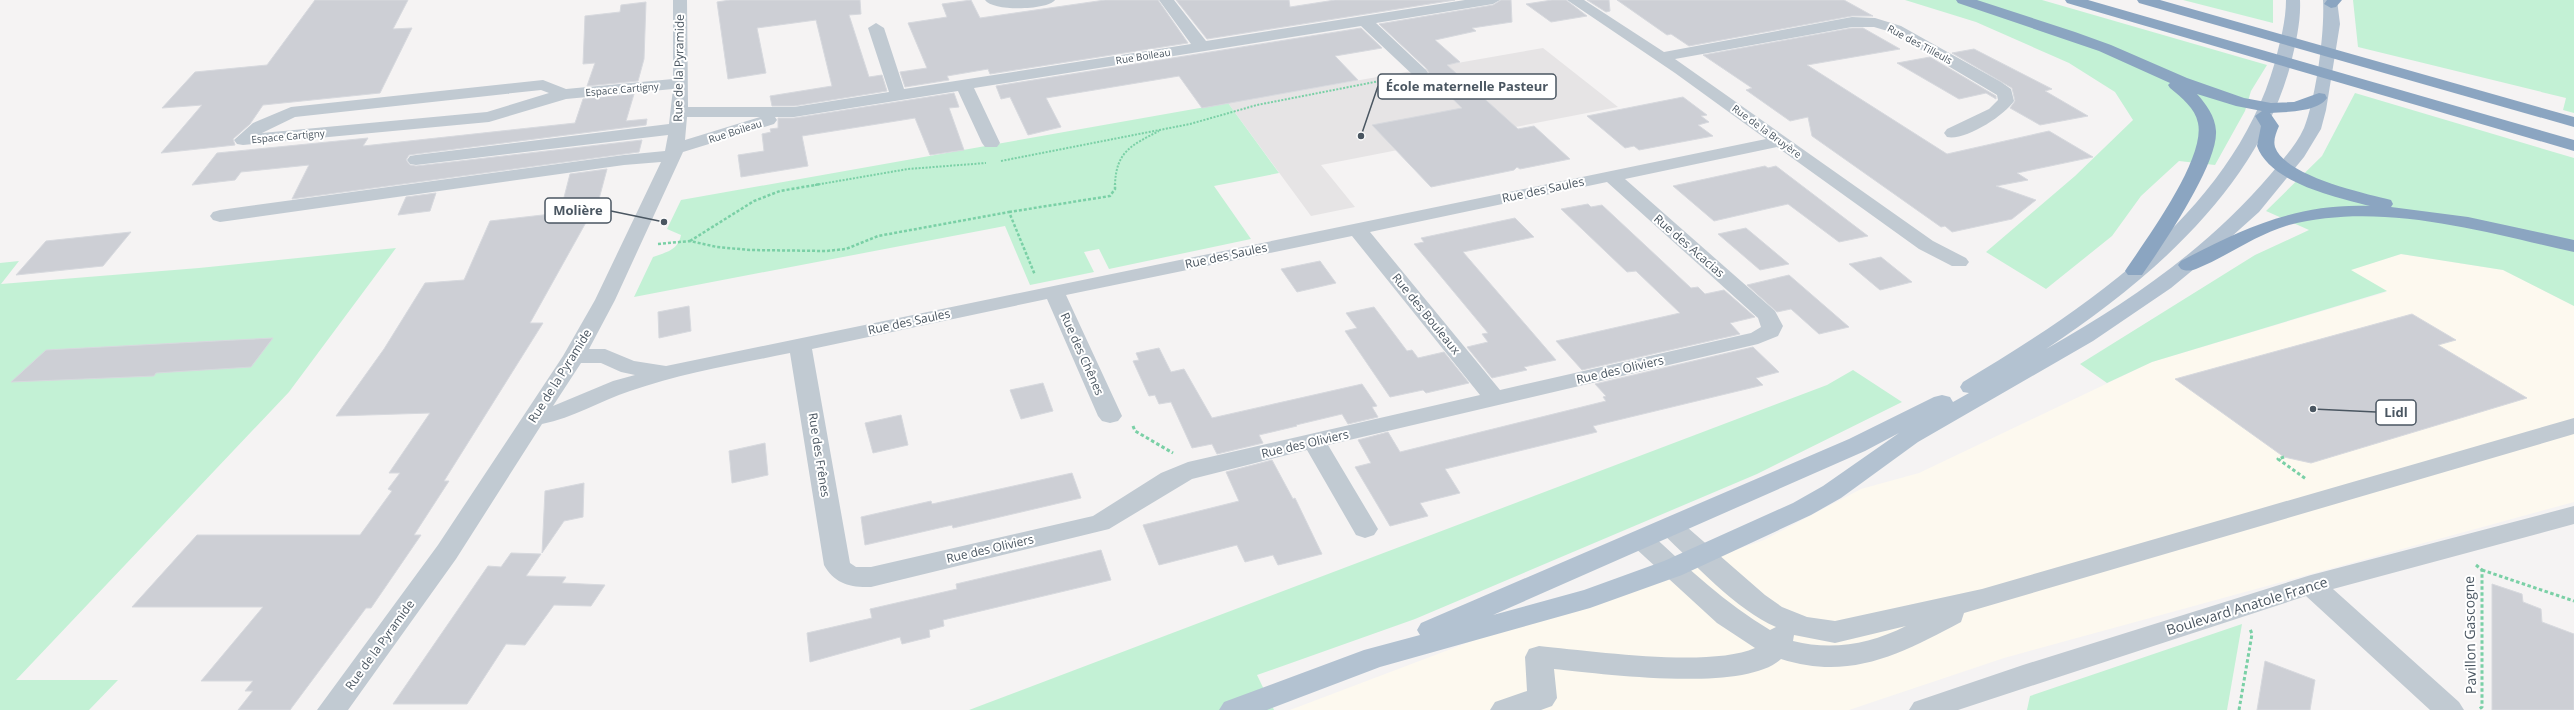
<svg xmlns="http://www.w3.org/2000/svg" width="2574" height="710" viewBox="0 0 2574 710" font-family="'Open Sans',sans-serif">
<rect width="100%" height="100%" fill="#f5f3f3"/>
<polygon fill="#fdf9ef" points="2401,254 2503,270 2574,306 2574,502 2004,658 1849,710 1290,710 1480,638 1764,540 1861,489 1919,473 2152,362 2387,292 2350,270"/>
<polygon fill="#e6e4e5" points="1543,48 1618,107 1321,165 1355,207 1311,216 1228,103"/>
<g fill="#c3f1d5">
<polygon points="1905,0 2042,0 2267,65 2251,91 2245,111 2215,165 2179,161 2141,196 2112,236 2046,289 1986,252 2075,176 2133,120 2115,92 2069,63 1976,22"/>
<polygon points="2183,0 2273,0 2273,23"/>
<polygon points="2353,0 2574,0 2574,113 2563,110 2566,98 2358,47"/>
<polygon points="2355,93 2574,158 2574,306 2503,270 2401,254 2351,270 2387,291 2152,362 2107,383 2080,364 2255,255 2309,230 2266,211 2322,156"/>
<path d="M1228,103l51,70 -65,13 37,53 -142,30 -10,-20 -15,3 10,20 -64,13 -25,-59 -371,71 19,-40c14,-5 25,-7 28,-22l-14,-6 14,-29z"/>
<polygon points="396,248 289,392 16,680 118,680 89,710 0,710 0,263 19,261 1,284 199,268"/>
<polygon points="1853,370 1902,402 1757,474 1415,619 1257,675 1274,710 969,710 1827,385"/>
<polygon points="2242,624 2227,710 2027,710 2030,696"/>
</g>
<g fill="#cdcfd5" stroke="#d7d9de">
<polygon points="315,0 408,0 393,29 412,28 380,93 263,105 250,124 233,139 235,145 161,153 202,105 162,108 195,72 267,65"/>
<polygon points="730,0 860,0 861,14 849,15 869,77 882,75 887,91 794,106 772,106 770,96 832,86 816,20 757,28 766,73 728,79 717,2"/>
<polygon points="971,0 980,18 1105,0 1158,0 1188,43 990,74 988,69 947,76 949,80 905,87 900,72 927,68 908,23 947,17 942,4"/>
<polygon points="1176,0 1289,0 1290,7 1335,0 1455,0 1207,39"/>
<polygon points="1501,0 1511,0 1512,22 1472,28 1476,31 1435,40 1460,62 1447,65 1518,129 1534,126 1570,159 1520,169 1517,167 1514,170 1431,187 1372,125 1462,108 1428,75 1429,73 1427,69 1379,24 1493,5"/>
<polygon points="1552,0 1566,0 1587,16 1551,22 1526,4"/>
<polygon points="1587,0 1609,0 1610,11 1606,12"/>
<polygon points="1617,0 1844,0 1873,16 1852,16 1689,46 1671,34 1667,35"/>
<polygon points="646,2 644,59 638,81 587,86 595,63 583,64 585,16 620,12 621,5"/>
<polygon points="1361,28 1382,48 1335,56 1358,80 1202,108 1179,76 1046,98 1061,127 1028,135 1010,97 1001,99 996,86"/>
<polygon points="1852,28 1863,28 1900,49 1807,65 1947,154 2049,131 2093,157 2017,173 2028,180 1996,186 2036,200 2012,219 1952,232 1945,226 1941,227 1812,136 1808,117 1790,121 1746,90 1752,88 1703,55"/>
<polygon points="1974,49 2052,89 2045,91 2088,116 2040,125 2010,108 2015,101 2012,88 1952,53"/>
<polygon points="1930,57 1996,96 1996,99 1986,93 1959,99 1897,63"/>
<polygon points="954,93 959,107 949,108 964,150 930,155 915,118 802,136 808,166 741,177 738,155 764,151 762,134 771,132 770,129 778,128 778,118 794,118"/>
<polygon points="634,94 626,121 647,119 646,125 416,154 409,155 406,160 410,165 416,166 642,140 639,152 292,199 309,165 241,172 235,180 192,185 217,153 368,138 363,146 575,123 583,99"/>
<polygon points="1683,97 1707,115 1701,116 1709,122 1698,125 1713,136 1639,150 1634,146 1625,148 1587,116"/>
<polygon points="1765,166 1768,168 1776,166 1868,236 1839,242 1788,204 1714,221 1673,186"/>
<polygon points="607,169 599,199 530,323 543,323 444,481 449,481 414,535 421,535 371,608 366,608 290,710 238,710 253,691 245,691 253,681 201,681 263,607 132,607 197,535 360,535 392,491 388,489 400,473 389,473 430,413 336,416 384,349 425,283 464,280 490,221 560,213 570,174"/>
<polygon points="436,193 430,211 398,215 406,197"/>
<polygon points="1588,204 1591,207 1602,205 1691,288 1698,287 1705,294 1724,290 1755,317 1730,323 1740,334 1582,370 1556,341 1680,313 1636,271 1627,272 1561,209"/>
<polygon points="1515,218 1534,237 1463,252 1556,360 1524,367 1527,370 1492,378 1467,347 1488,342 1482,334 1488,333 1414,244 1424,242 1421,238"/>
<polygon points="1746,228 1789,264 1760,270 1718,234"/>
<polygon points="131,232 103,266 16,275 46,241"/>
<polygon points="1881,257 1912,282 1880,290 1849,264"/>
<polygon points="1320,261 1336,283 1297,292 1281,269"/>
<polygon points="1789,275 1849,327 1819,334 1791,309 1777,312 1747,285"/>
<polygon points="689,306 691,331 659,338 658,312"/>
<polygon points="1374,307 1407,351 1412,350 1418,358 1444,352 1469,383 1426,393 1423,390 1390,397 1345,331 1357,328 1346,313"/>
<polygon points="2412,314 2456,340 2438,345 2527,398 2311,463 2284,457 2175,379"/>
<polygon points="273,338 251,367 156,373 154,376 11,382 46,350"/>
<polygon points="1753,347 1779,372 1756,378 1763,385 1593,426 1597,432 1445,469 1460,493 1420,503 1428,516 1390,526 1355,467 1371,463 1358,440 1388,432 1400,452 1606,401 1603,397 1606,396 1595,384"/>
<polygon points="1159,348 1171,372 1184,369 1212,418 1362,384 1377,406 1372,407 1378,417 1348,424 1342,414 1296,425 1297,426 1259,435 1263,443 1217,454 1212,444 1192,448 1171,402 1159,404 1155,395 1149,396 1133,361 1139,360 1136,353"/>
<polygon points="1043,383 1053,411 1021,419 1010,390"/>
<polygon points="901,415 908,445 873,453 865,423"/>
<polygon points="765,443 768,475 732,483 729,451"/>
<polygon points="1272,460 1293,499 1295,498 1322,554 1278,565 1273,555 1245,562 1237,545 1159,565 1143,525 1239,501 1226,472"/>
<polygon points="1072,473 1081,498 953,528 952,525 865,545 861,517 931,501 932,504"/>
<polygon points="584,483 583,517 564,521 542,553 545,491"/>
<polygon points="1101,550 1111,580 943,620 944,626 929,630 930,637 902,644 900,637 810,662 807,633 872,618 870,609 957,589 956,584"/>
<polygon points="511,553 541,554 526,576 566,577 562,583 605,585 591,606 554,605 525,645 506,644 467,704 393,704 488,566 501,567"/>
<polygon points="2492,584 2522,594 2523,602 2541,609 2542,622 2574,634 2574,710 2492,710"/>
<polygon points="2265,661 2315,680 2310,710 2257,710"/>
</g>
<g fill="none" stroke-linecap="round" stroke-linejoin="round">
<g stroke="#7ad0a6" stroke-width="2" stroke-dasharray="2 1.5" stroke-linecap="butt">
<polyline points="1001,161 1190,124 1257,105 1395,78"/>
<polyline points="815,185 908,169 986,163"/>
<path d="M1115,185c1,-34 17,-40 44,-54"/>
</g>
<g stroke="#7ad0a6" stroke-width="2.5" stroke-dasharray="3 2" stroke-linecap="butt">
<polyline points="1009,212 1110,196 1115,189 1115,184"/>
<polyline points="690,241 754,201 780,191 821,184"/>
<polyline points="658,244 690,241 717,247 750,250 826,251 846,249 878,236 1009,212 1035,275"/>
</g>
<g stroke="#7ad0a6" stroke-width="3" stroke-dasharray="3.5 2.5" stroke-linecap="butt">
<polyline points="1133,426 1135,431 1173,453"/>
<polyline points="2284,457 2278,459 2306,479"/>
<polyline points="2476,565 2482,570 2482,707 2478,710"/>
<polyline points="2482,570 2574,601"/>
<polyline points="2239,710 2252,634 2250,629"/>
</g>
<g fill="#c1cad2" fill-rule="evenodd">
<path d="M673,0h14l1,107h106l95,-15 -21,-64 8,-5 8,5 20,61 287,-45 -32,-44h15l32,41 259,-41h35l-7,4 -117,19 50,47 2,3 -8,5 -6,-2 -53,-50 -387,62 26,55 -3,4h-12l-3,-4 -24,-52 -164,26h-19l2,3 -3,4 -91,28 -68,148 -26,49h16l29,12 32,5 1100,-227 -91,-66 -108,-73h17l80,52 188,-35 23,1 26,8 100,56 10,7 3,12c-10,15 -49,40 -67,36l-3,-4 3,-4 42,-20 9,-9 -1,-5 -106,-63 -17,-5h-22l-177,32 258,182 33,17 3,4 -3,4h-14l-33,-17 -142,-102 -152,32 150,132 8,15 -5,10 -20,8 -430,101 50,84 -4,6 -9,3 -9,-3 -49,-85 -115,29 -83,50 -238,58c-21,1 -37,-4 -47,-22l-34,-212c-53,11 -108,20 -160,38 -30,10 -57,27 -88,33l-86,135 -108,151h-31l121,-165 125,-189 32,-56 66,-138 -37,3 -404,57 -7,-2 -3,-4 3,-4 7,-2 404,-55 41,-4 3,-16 -252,30 -6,-1 -3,-4 3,-4 6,-1 253,-31 4,-35 -107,10 -77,23 -246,23 -6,-1 -3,-4 19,-17 38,-16 252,-27 23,9 107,-10zM541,90l8,3 -62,19 -225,21 33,-16zM687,117h73l-75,23zM1607,182l151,136 3,9 -10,6 -251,57 -130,-158zM1352,236l128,159 -292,67 -27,11 -68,43 -222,51h-15l-6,-4 -38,-214 235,-50 51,117 4,5 8,2 8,-2 4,-5 -56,-121zM581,363h20l20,9 14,3 -22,6 -60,25z"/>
<path d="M985,0h70c-7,10 -62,12 -70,0z"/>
<path d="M2574,418v16l-610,179 -3,9c-60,32 -111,59 -180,37 -37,34 -177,15 -227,10l3,29 -5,8 -11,4h-51l5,-8 32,-11 -2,-34 4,-8 10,-3c52,5 171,22 216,2l-38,-25 -84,-77 -4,-6 4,-6 9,-3 9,3c37,34 75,70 119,96l6,-3c-40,-17 -82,-64 -114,-94l-4,-6 4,-6 9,-3 9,3 85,74 17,12 25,10 28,4 147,-32zM1906,626c-36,18 -74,25 -113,15l1,-6 41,8z"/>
<polygon points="2574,506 2574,524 2333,589 2459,702 2464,710 2430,710 2306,596 1958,710 1909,710 1914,702 2023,665 2311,575"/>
</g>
<path fill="#b3c2d1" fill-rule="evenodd" d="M2286,0h14c1,21 -4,42 -9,63 -33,125 -141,217 -245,286 83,-47 162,-101 224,-174 12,-15 26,-29 34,-47 12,-30 21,-96 19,-128h14l3,24 -14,86 -5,19 -17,28 -45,55 -48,43 -40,33 -78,53 -175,101 -77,56 -30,17 -129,60 -92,33 -210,59 -113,43h-48l5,-8 140,-52 56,-15 -3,-5 4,-7 428,-184 85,-42 8,-2 8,2 3,5 16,-9 -6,-1 -3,-5 3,-5c125,-75 270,-171 312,-320 5,-20 11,-41 11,-62zM1899,433l-76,53 -30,17 -129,58 -80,29 -91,25 372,-164z"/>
<g fill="#8ba5c1" fill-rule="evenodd">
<path d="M1956,0h21l98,32 36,13 76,33 57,20 27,5 23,-1 25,-9 6,1 2,4c-9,14 -41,14 -57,15l9,13c-3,7 -6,14 -4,21 10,29 88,46 116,53l2,4 -2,3 77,10 106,23v12c-91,-20 -192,-51 -285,-27 -34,10 -61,31 -93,44 -6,2 -10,2 -15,0l-3,-4 3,-4c62,-33 117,-58 189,-55 -34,-9 -100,-23 -113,-60l4,-20 -6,-10 7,-5 -26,-5 -39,-12c9,10 18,22 19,37 2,34 -54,115 -74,144h-14l-3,-4c20,-30 81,-112 73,-148 -3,-15 -16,-25 -28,-35l-2,-3 2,-2 -71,-32 -141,-48z"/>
<polygon points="2065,0 2088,0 2574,140 2574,151 2067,3"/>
<polygon points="2137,0 2160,0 2574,117 2574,127 2139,3"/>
<polygon points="2327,0 2342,0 2336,7 2331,8 2324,4"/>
</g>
</g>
<g text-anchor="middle" stroke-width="4" stroke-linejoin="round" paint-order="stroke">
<g font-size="10" fill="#4a5661" stroke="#fff">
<text transform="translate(1920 44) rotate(28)" y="4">Rue des Tilleuls</text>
<text transform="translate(1143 56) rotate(-9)" y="4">Rue Boileau</text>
<text transform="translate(622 89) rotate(-5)" y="4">Espace Cartigny</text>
<text transform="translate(735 131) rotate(-18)" y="4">Rue Boileau</text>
<text transform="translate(1767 131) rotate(36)" y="4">Rue de la Bruyère</text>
<text transform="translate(288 136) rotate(-5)" y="4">Espace Cartigny</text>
</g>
<g font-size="12" fill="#4a5661" stroke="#fff">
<text transform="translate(679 68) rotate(-89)" y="4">Rue de la Pyramide</text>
<text transform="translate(1543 190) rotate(-12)" y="4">Rue des Saules</text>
<text transform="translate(1689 246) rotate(41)" y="4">Rue des Acacias</text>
<text transform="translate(1226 256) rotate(-12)" y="4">Rue des Saules</text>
<text transform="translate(1426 314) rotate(51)" y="4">Rue des Bouleaux</text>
<text transform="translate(909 322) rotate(-12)" y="4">Rue des Saules</text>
<text transform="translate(1082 354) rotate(66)" y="4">Rue des Chênes</text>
<text transform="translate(1620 370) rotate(-13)" y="4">Rue des Oliviers</text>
<text transform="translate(560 376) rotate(-58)" y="4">Rue de la Pyramide</text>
<text transform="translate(1305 444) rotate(-13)" y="4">Rue des Oliviers</text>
<text transform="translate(819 455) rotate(81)" y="4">Rue des Frênes</text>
<text transform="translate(990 549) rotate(-13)" y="4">Rue des Oliviers</text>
<text transform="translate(380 645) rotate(-54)" y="4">Rue de la Pyramide</text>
</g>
<g font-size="14" fill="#4a5661" stroke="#fff">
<text transform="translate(2247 606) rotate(-17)" y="5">Boulevard Anatole France</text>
<text transform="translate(2470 635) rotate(-91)" y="5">Pavillon Gascogne</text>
</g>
</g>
<path fill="none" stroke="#4a5661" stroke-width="1.5" d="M1361 136L1378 86M664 222L611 211M2313 409L2376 412"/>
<g fill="#4a5661" stroke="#fff" stroke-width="1.5">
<circle cx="1361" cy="136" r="4"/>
<circle cx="664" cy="222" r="4"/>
<circle cx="2313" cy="409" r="4"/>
</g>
<g fill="#fff" stroke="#4a5661" stroke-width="1.5">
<rect x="1378" y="74" width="178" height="25" rx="4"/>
<rect x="545" y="198" width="66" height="25" rx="4"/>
<rect x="2376" y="400" width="40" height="25" rx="4"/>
</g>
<g font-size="13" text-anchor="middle" font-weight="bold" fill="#4a5661">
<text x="1467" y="91">École maternelle Pasteur</text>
<text x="578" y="215">Molière</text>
<text x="2396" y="417">Lidl</text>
</g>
</svg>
